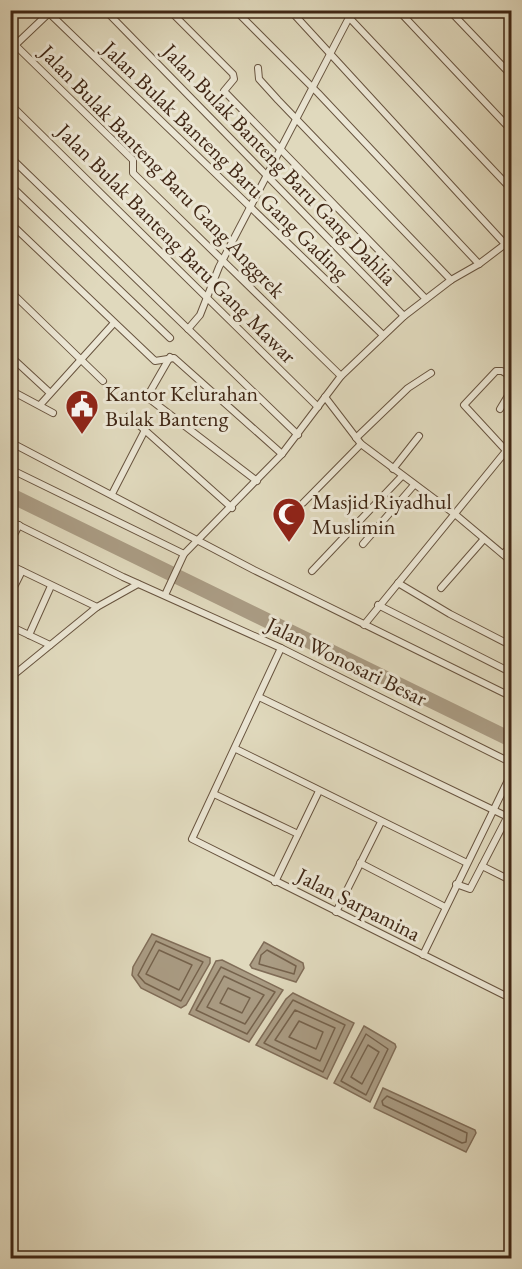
<svg xmlns="http://www.w3.org/2000/svg" width="522" height="1269" viewBox="0 0 522 1269" font-family="'EB Garamond',serif">
<rect width="100%" height="100%" fill="#e0d9bd"/>
<filter id="stains"><feTurbulence type="fractalNoise" baseFrequency=".00333" numOctaves="4"/><feColorMatrix values="0 0 0 0 .2 0 0 0 0 .09 0 0 0 0 .02 0 0 0 .5 -.17"/></filter>
<radialGradient id="worn" r=".72"><stop offset=".6" stop-color="#630" stop-opacity="0"/><stop offset="1" stop-color="#630" stop-opacity=".3"/></radialGradient>
<g fill="#aa9c84" stroke="#806d58" stroke-width="1.5">
<polygon points="152,934 210,958 210,963 186,1005 181,1008 141,988 132,975 133,967"/>
<polygon points="264,942 303,963 304,968 296,982 252,968 250,965"/>
<polygon points="222,960 283,990 249,1042 189,1014 216,961"/>
<polygon points="293,993 354,1023 327,1079 256,1045 286,999"/>
<polygon points="364,1026 395,1044 396,1047 370,1102 334,1083"/>
<polygon points="383,1088 475,1130 476,1133 466,1152 374,1108"/>
</g>
<g fill="none" stroke-linecap="round" stroke-linejoin="round">
<g stroke="#75624c" stroke-width="1.5">
<polygon points="156,941 203,962 181,1001 145,983 138,975"/>
<polygon points="159,950 192,965 179,990 146,974"/>
<polygon points="267,950 296,966 294,974 259,964 261,955"/>
<polygon points="221,967 275,992 247,1034 196,1010"/>
<polygon points="224,976 264,995 245,1024 207,1007"/>
<polygon points="228,988 250,998 242,1013 220,1003"/>
<polygon points="293,1000 345,1025 323,1072 264,1043"/>
<polygon points="295,1010 335,1028 320,1061 275,1040"/>
<polygon points="299,1021 323,1032 316,1049 289,1037"/>
<polygon points="366,1034 388,1049 366,1095 341,1081"/>
<polygon points="368,1045 379,1052 362,1084 351,1077"/>
<polygon points="387,1096 467,1133 466,1142 462,1143 383,1105 382,1101"/>
</g>
<polyline stroke="#aa9c84" stroke-width="15" points="10,495 512,740"/>
<defs>
<g id="street">
<polyline points="46,10 383,335"/>
<polyline points="105,10 404,316"/>
<polyline points="169,10 233,74 234,79 224,91 426,299"/>
<polyline points="235,10 318,93 479,264"/>
<polyline points="290,10 505,244"/>
<polyline points="342,10 512,190"/>
<polyline points="398,10 512,131"/>
<polyline points="449,10 512,76"/>
<polyline points="502,10 512,21"/>
<polyline points="10,40 133,160 133,173 341,376"/>
<polyline points="10,50 51,11"/>
<polyline points="258,68 259,79 278,100 451,280"/>
<polyline points="10,104 318,407"/>
<polyline points="10,157 298,435"/>
<polyline points="10,185 170,338"/>
<polyline points="10,223 155,361 174,358 282,454"/>
<polyline points="10,237 17,230"/>
<polyline points="10,291 103,381"/>
<polyline points="188,329 200,315 219,267 353,10"/>
<polyline points="10,356 49,392"/>
<polyline points="170,357 147,397 257,481"/>
<polyline points="512,377 502,371 496,371 464,405 512,457"/>
<polyline points="10,390 53,413"/>
<polyline points="325,397 361,444 456,515 512,562"/>
<polyline points="40,405 114,323"/>
<polyline points="500,409 512,389"/>
<polyline points="129,416 232,508"/>
<polyline points="356,438 408,388 431,373"/>
<polyline points="10,442 254,570 512,697"/>
<polyline points="10,469 184,554"/>
<polyline points="393,469 419,436"/>
<polyline points="112,494 145,430"/>
<polyline points="303,503 361,444"/>
<polyline points="10,521 123,577 281,648 512,763"/>
<polyline points="10,543 19,525"/>
<polyline points="363,544 414,485"/>
<polyline points="503,554 512,545"/>
<polyline points="10,565 97,607"/>
<polyline points="312,571 402,476"/>
<polyline points="398,583 450,614 512,646"/>
<polyline points="441,588 484,539"/>
<polyline points="10,595 22,571"/>
<polyline points="165,595 184,554 282,454 341,376 404,316 451,280 479,264 512,239"/>
<polyline points="378,605 512,673"/>
<polyline points="364,625 506,451"/>
<polyline points="10,626 50,645"/>
<polyline points="29,635 51,586"/>
<polyline points="281,648 192,839 512,999"/>
<polyline points="10,678 97,607 138,584"/>
<polyline points="259,697 512,819"/>
<polyline points="236,749 467,863"/>
<polyline points="214,794 298,834"/>
<polyline points="360,863 445,907"/>
<polyline points="482,866 512,881"/>
<polyline points="275,882 319,791"/>
<polyline points="456,884 470,889 512,808"/>
<polyline points="336,912 381,822"/>
<polyline points="423,955 512,772"/>
</g>
</defs>
<use href="#street" stroke="#68543f" stroke-width="8"/>
<use href="#street" stroke="#ebe6d4" stroke-width="6"/>
</g>
<defs>
<symbol id="civic-pin" viewBox="-11 -11 22 30"><path d="M0 17L-7.5 6A9.5 9.5 0 1 1 7.5 6Z" fill="#8f2418" stroke="#ebe6d4"/><path d="M-.6-6.5H3V-4.5H.6V-3L4-1V1h2V6H-6V1h2V-1L-.6-3ZM-1.2 2.5V6h2.4V2.5Z" fill="#fff"/></symbol>
<symbol id="mosque-pin" viewBox="-11 -11 22 30"><path d="M0 17L-7.5 6A9.5 9.5 0 1 1 7.5 6Z" fill="#8f2418" stroke="#ebe6d4"/><path d="M3.5-4.9A6 6 0 1 0 3.5 4.9A5 5 0 1 1 3.5-4.9Z" fill="#fff"/></symbol>
</defs>
<g fill-rule="evenodd">
<use href="#civic-pin" x="63" y="387" width="38" height="52"/>
<use href="#mosque-pin" x="270" y="495" width="38" height="52"/>
</g>
<g text-anchor="middle" stroke-width="6" stroke-linejoin="round" paint-order="stroke">
<g font-size="22" fill="#402715" stroke="#ebe6d4">
<text transform="translate(226 160) rotate(44)" y="8">Jalan Bulak Banteng Baru Gang Gading</text>
<text transform="translate(280 164) rotate(46)" y="8">Jalan Bulak Banteng Baru Gang Dahlia</text>
<text transform="translate(163 171) rotate(46)" y="8">Jalan Bulak Banteng Baru Gang Anggrek</text>
<text transform="translate(177 243) rotate(45)" y="8">Jalan Bulak Banteng Baru Gang Mawar</text>
<text transform="translate(347 661) rotate(26)" y="8">Jalan Wonosari Besar</text>
<text transform="translate(359 904) rotate(27)" y="8">Jalan Sarpamina</text>
</g>
<g font-size="22" fill="#402715" stroke="#ebe6d4" text-anchor="start">
<text x="105" y="401">Kantor Kelurahan<tspan x="105" dy="25">Bulak Banteng</tspan></text>
<text x="312" y="509">Masjid Riyadhul<tspan x="312" dy="25">Muslimin</tspan></text>
</g>
</g>
<rect width="522" height="1269" fill="none" stroke="#e0d9bd" stroke-width="36"/>
<rect x="12" y="12" width="498" height="1245" fill="none" stroke="#402715" stroke-width="3"/>
<rect x="18" y="18" width="486" height="1233" fill="none" stroke="#402715" stroke-width="1.5"/>
<rect width="100%" height="100%" filter="url(#stains)"/>
<rect width="100%" height="100%" fill="url(#worn)"/>
</svg>
